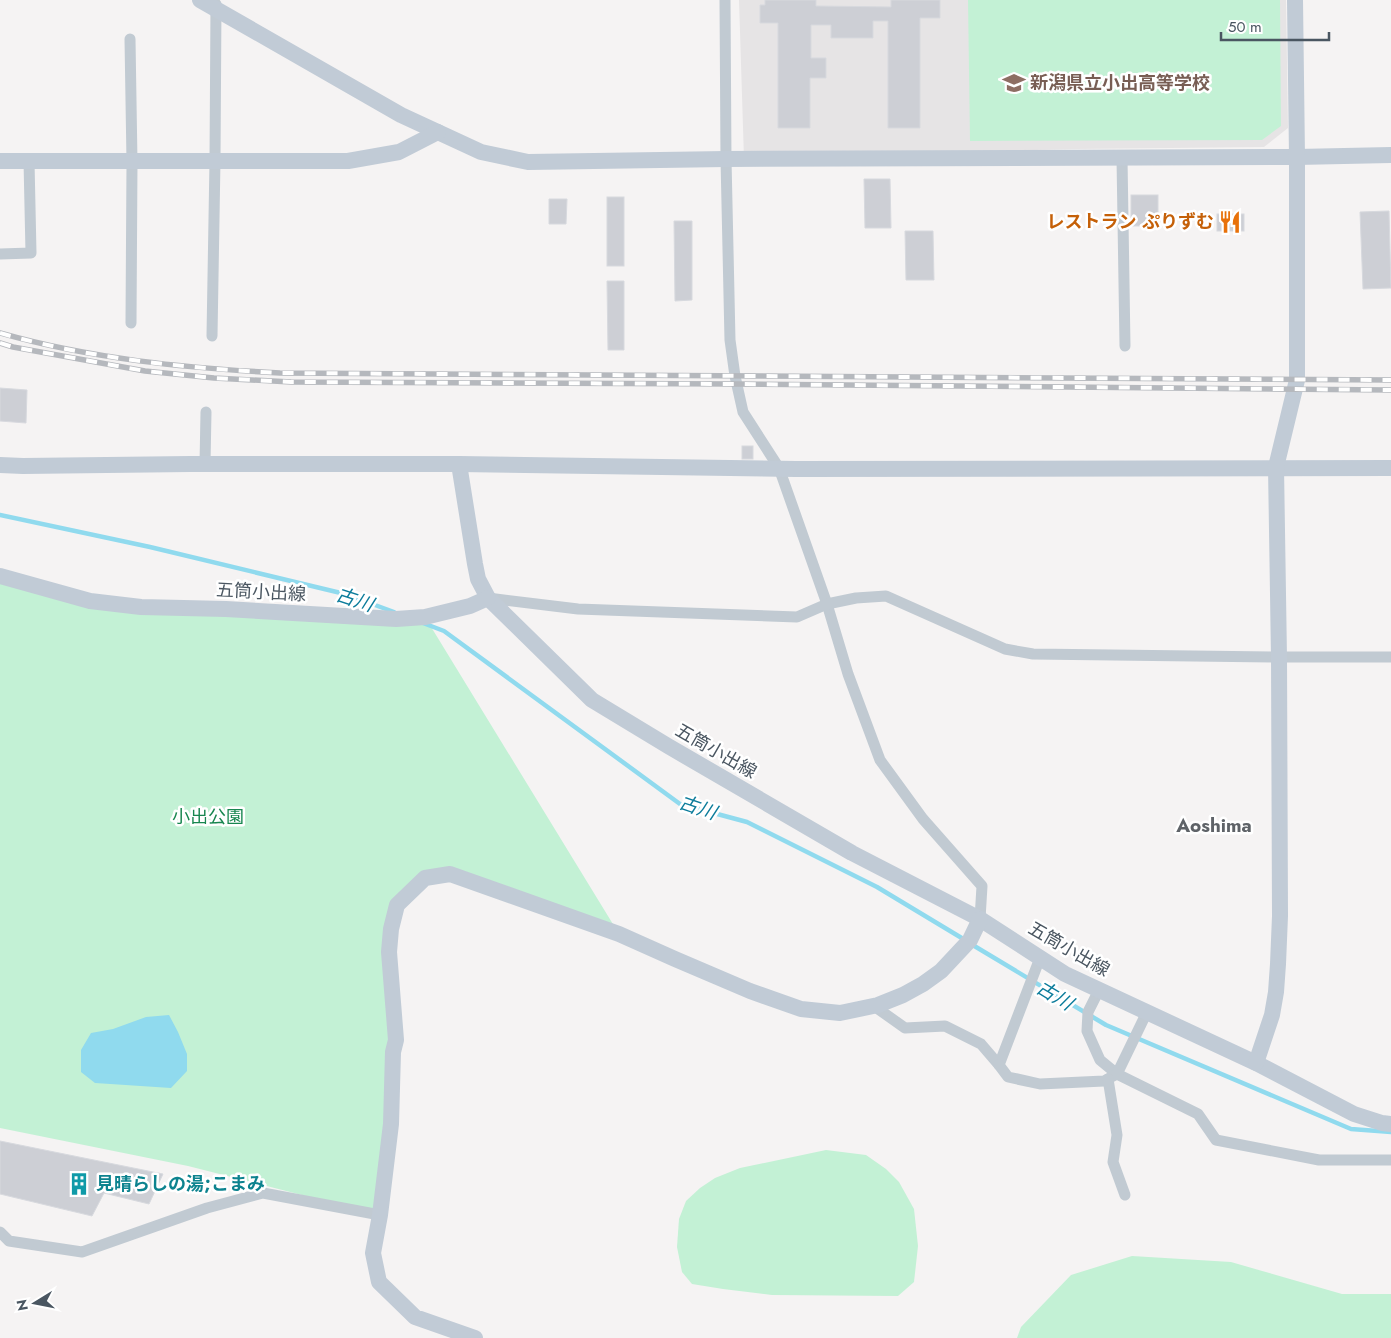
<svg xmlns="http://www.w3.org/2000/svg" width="1391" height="1338" viewBox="0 0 1391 1338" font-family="Jost,'Noto Sans JP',sans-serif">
<rect width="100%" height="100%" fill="#f5f3f3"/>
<polygon fill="#e6e4e5" points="739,0 1286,0 1288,128 1264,147 1076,149 923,153 744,159"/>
<g fill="#c3f1d5">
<polygon points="968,0 1280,0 1281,126 1262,140 970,141"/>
<polygon points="0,576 90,601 425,617 619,934 450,874 425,878 397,905 396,1040 380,1215 188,1166 0,1128"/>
<polygon points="826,1150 866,1155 886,1169 899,1182 914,1209 918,1246 914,1282 898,1296 772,1295 723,1289 692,1284 682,1272 677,1247 679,1219 686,1201 700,1188 715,1178 740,1168"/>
<polygon points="1132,1256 1231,1262 1342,1294 1391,1294 1391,1338 1017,1338 1021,1327 1071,1275"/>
</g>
<polygon fill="#90daee" points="169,1015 178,1032 187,1054 187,1071 171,1088 95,1083 81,1072 81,1050 91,1033 113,1029 146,1017"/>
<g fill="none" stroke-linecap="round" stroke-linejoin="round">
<g stroke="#90daee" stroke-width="4.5">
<polyline points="0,515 150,547 345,594 394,612"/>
<polyline points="423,623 444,631 680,804 747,822 877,887 965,940"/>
<polyline points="971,944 1106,1025 1351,1129 1391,1132"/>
</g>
</g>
<g fill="#cdcfd5" stroke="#d7d9de">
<polygon points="765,0 816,0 816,6 891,7 891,0 940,0 940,18 920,18 920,128 888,128 888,21 873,21 873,38 831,38 831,25 811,25 811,58 826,58 826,78 810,78 810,128 778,128 778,23 760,23 760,5 765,5"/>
<polygon points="864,179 890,179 891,228 865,228"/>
<rect x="1131" y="195" width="27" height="31"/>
<rect x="607" y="197" width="17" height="69"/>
<polygon points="549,199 567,199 566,224 549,224"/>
<polygon points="1389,211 1391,288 1363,289 1360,212"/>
<rect x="1217" y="214" width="27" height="17"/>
<polygon points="674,221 692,221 692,300 675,301"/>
<polygon points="905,231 933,231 934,280 906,280"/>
<polygon points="607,281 624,281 624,350 608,350"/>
<polygon points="0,388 27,390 26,423 0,421"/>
<rect x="742" y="446" width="11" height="13"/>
<polygon points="0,1141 163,1174 149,1204 104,1193 92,1216 0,1194"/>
</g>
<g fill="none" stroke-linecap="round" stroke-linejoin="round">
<g stroke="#c1cad2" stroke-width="11">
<polyline points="725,0 726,159 730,340 735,376 743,412 779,468 827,604 848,674 880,760 923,819 982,886 980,919"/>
<polyline points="130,39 132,162 131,323"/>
<polyline points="1122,158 1125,346"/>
<polyline points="0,254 31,253 29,161"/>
<polyline points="212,336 215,160 216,4"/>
<polyline points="205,464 206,412"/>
<polyline points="488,598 578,609 797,617 827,604 856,598 886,596 1005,649 1033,654 1279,657 1391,657"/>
<polyline points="1099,990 1088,1012 1087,1031 1100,1060 1117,1074 1198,1114 1216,1140 1319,1160 1391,1160"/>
<polyline points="874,1006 905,1028 945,1026 981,1044 999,1065 1040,958"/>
<polyline points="999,1065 1008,1077 1040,1084 1104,1081 1117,1074 1147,1012"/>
<polyline points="1108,1079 1117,1135 1113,1162 1125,1195"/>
<polyline points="0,1232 9,1241 82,1252 207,1208 263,1193 380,1215"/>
</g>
<g stroke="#c1cbd6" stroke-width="16">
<polyline points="200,0 401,115 481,152 528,162 726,159 1297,157 1391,155"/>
<polyline points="0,161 348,161 399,152 438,132"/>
<polyline points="459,464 475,564 478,579 488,598 592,700 668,746 852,853 980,919 1065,974 1256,1063 1354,1114 1382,1123 1391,1124"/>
<polyline points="0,465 23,466 190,464 459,464 796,469 1391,468"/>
<polyline points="0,576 90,601 141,607 226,609 396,619 425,617 470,606 488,598"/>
<polyline points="1256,1063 1272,1015 1276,992 1278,964 1280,916 1279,657 1276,467 1297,380 1297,157 1295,0"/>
<polyline points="475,1338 415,1317 379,1282 373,1253 380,1215 391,1124 393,1052 396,1040 389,952 391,929 397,905 425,878 450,874 619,934 675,959 750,991 801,1009 840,1013 878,1005 903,995 923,984 941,971 970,940 980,919"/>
</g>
<defs>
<g id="rail">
<path d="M0,333c91,26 186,35 280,40l1111,7"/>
<polyline points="0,343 13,347 145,371 214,378 291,382 736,384 1391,390"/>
</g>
</defs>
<use href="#rail" stroke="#b5b8bd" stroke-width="5.5"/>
<use href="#rail" stroke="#fff" stroke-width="4" stroke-dasharray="11" stroke-linecap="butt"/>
</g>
<defs>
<symbol id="school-bare" viewBox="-9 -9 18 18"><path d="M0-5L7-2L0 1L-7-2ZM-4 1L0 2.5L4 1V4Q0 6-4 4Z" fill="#8d6e63" stroke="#fff" stroke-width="2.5" paint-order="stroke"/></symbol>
<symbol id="restaurant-bare" viewBox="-9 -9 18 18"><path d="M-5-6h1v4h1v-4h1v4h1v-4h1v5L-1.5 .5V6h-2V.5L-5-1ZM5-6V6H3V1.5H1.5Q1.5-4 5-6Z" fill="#e8710a" stroke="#fff" stroke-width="2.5" paint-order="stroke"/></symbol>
<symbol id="building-bare" viewBox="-9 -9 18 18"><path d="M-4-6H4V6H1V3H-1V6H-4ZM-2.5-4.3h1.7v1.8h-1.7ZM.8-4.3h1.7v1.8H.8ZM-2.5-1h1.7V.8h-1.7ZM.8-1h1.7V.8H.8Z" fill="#0f9aa8" stroke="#fff" stroke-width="2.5" paint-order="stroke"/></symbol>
</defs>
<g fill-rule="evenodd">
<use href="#school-bare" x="998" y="67" width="32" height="32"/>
<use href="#restaurant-bare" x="1214" y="206" width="32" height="32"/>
<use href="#building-bare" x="63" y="1168" width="32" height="32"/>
</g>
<g text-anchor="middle" stroke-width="5" stroke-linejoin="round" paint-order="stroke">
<g font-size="18" font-weight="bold" fill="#785e54" stroke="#fff" text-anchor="start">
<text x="1030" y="89">新潟県立小出高等学校</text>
</g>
<g font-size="18" font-weight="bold" fill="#c56008" stroke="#fff" text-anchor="end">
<text x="1214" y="228">レストラン ぷりずむ</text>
</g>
<g font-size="18" fill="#4a5661" stroke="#fff">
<text transform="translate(261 592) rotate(3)" y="6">五筒小出線</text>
<text transform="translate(716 751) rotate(30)" y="6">五筒小出線</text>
<text transform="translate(1069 949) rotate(30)" y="6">五筒小出線</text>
</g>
<g font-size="18" fill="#17864f" stroke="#fff">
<text x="208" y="823">小出公園</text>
</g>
<g font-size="18" font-weight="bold" fill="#0d838f" stroke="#fff" text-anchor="start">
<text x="96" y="1190">見晴らしの湯;こまみ</text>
</g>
<g font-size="19" font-style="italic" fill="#0c7c9b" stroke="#fff">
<text transform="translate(355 599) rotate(18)" y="7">古川</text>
<text transform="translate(698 807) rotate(19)" y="7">古川</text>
<text transform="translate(1055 995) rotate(31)" y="7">古川</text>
</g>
<g font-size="19" font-weight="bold" fill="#5f6368" stroke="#fff">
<text x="1214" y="832">Aoshima</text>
</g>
</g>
<g transform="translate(35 1303) rotate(260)" stroke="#ffffff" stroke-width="4" paint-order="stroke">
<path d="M0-4L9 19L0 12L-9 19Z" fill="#4a5661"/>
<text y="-8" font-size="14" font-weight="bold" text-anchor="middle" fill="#4a5661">N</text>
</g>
<path d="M1221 32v8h108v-8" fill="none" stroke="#4a5661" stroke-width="2.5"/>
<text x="1228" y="32" font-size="15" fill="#4a5661" stroke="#ffffff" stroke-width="4" paint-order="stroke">50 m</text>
</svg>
